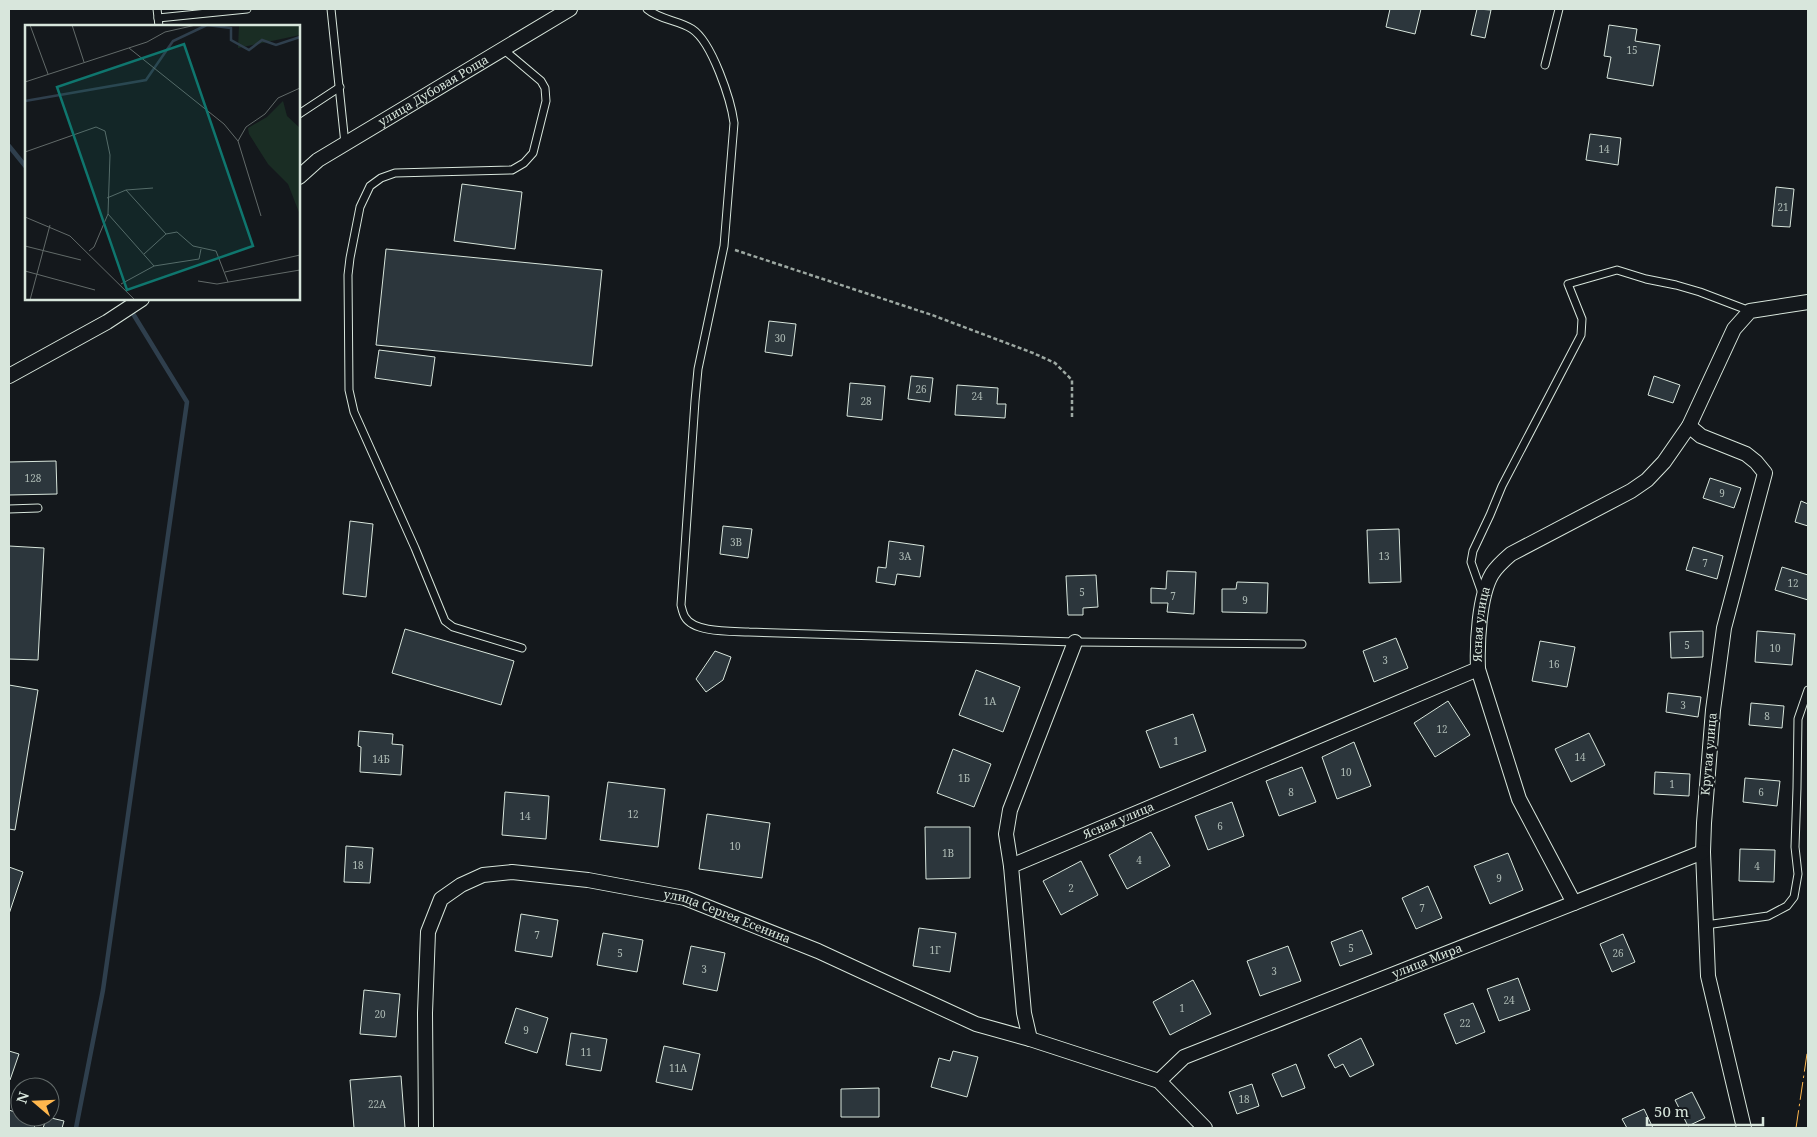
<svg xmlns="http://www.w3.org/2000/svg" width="1817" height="1137" viewBox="0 0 1817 1137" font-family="'Noto Serif',serif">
<rect width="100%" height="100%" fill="#14181c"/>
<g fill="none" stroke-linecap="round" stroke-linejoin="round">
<g stroke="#2f3f4d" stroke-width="4.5">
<polyline points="9,146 26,167"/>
<polyline points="76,1128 103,990 187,402 124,299"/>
</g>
</g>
<g fill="#2c363c" stroke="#d8e6dc">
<polygon points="1390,9 1421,9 1415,34 1386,27"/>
<polygon points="1477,9 1491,10 1485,38 1471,35"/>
<polygon points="1609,25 1637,29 1635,41 1660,45 1653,86 1607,78 1611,57 1604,56"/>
<polygon points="1590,134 1621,138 1618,165 1586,160"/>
<polygon points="462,184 522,192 515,249 454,241"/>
<polygon points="1776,187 1794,189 1790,227 1772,226"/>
<polygon points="386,249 602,270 592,366 376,345"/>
<polygon points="769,321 796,324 792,356 765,352"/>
<polygon points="379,350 435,357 431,386 375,378"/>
<polygon points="911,376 933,378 930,402 908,399"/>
<polygon points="1654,376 1680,385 1673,403 1648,395"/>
<polygon points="850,383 885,386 882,420 847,416"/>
<polygon points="957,385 998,388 997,404 1006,404 1005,418 955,415"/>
<polygon points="56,461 57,494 9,495 9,462"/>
<polygon points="1710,478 1741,488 1734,508 1703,498"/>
<polygon points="1801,501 1808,504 1808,526 1795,522"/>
<polygon points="350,521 373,524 366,597 343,594"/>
<polygon points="723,526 752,529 748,558 720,554"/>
<polygon points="1399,529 1401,582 1369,583 1367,530"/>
<polygon points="889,541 924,546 920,577 897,574 895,585 876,582 878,567 886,568"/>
<polygon points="9,546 44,548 38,660 9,659"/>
<polygon points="1693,547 1723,556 1717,579 1686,570"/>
<polygon points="1782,567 1808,575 1808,600 1775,590"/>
<polygon points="1167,571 1196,572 1194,614 1167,612 1168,603 1151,603 1151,588 1166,589"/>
<polygon points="1096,575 1098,607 1083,608 1083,615 1068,615 1066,576"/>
<polygon points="1237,582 1268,583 1267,613 1222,612 1222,589 1236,589"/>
<polygon points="405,629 514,661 501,705 392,673"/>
<polygon points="1703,631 1703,657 1671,658 1670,632"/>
<polygon points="1757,631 1795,634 1792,665 1755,662"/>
<polygon points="1396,638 1408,668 1374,682 1363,651"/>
<polygon points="1540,641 1575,647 1567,687 1532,681"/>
<polygon points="715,651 731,657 723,680 706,692 696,679"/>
<polygon points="976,670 1020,687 1003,732 959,715"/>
<polygon points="9,685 38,690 15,830 9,829"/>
<polygon points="1668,693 1701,697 1698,717 1666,712"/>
<polygon points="1448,701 1470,735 1435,757 1414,723"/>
<polygon points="1751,703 1784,706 1782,728 1749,725"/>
<polygon points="1193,714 1206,751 1160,768 1146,731"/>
<polygon points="359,731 393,734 392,744 403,745 401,775 360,772 361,747 358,746"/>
<polygon points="1589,733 1605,765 1571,782 1555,749"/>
<polygon points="1354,742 1371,786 1337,799 1322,757"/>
<polygon points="953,749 991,764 974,807 937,793"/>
<polygon points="1302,767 1316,802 1279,816 1266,781"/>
<polygon points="1655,772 1690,774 1689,796 1654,794"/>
<polygon points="1745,778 1780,781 1777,806 1743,802"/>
<polygon points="608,782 665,789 658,847 600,840"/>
<polygon points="505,792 549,796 546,839 502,835"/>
<polygon points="1232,802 1244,836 1208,850 1195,816"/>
<polygon points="707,814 770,823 762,878 699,869"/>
<polygon points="925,827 970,827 970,878 926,879"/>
<polygon points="1151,832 1170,866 1127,889 1109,855"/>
<polygon points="346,846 373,848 370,883 344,882"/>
<polygon points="1740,849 1775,850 1774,882 1739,881"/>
<polygon points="1508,853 1523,890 1490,904 1474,866"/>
<polygon points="1081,861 1098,895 1061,915 1043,881"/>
<polygon points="9,867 23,872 9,914"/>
<polygon points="1428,886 1442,918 1416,929 1402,898"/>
<polygon points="521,914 558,920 552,957 515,951"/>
<polygon points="919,928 956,933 950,972 913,966"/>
<polygon points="1362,930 1372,954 1340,966 1331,942"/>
<polygon points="603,933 643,940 637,972 597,965"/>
<polygon points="1623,934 1635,962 1612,972 1600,944"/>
<polygon points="691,946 725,953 717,991 683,984"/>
<polygon points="1288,946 1301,981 1260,996 1247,961"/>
<polygon points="1518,978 1530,1010 1499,1021 1487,989"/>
<polygon points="1193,980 1211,1014 1170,1035 1153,1002"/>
<polygon points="364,990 400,994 396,1037 360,1034"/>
<polygon points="1473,1003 1485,1032 1456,1044 1444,1014"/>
<polygon points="516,1008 548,1018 537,1053 505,1043"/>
<polygon points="571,1033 607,1039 601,1071 566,1065"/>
<polygon points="1361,1038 1374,1065 1350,1077 1343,1064 1335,1068 1328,1055"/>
<polygon points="664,1046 700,1054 692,1090 656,1082"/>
<polygon points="9,1051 19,1054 10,1080 9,1079"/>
<polygon points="953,1051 978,1057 967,1097 931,1087 939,1058 950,1061"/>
<polygon points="1296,1064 1305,1088 1282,1097 1272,1074"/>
<polygon points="401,1076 405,1128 354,1128 350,1080"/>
<polygon points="1252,1084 1259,1106 1237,1114 1229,1092"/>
<polygon points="879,1088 879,1117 841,1117 841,1089"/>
<polygon points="1692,1092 1705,1118 1688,1126 1675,1100"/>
<polygon points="1644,1109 1653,1128 1627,1128 1622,1119"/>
<polygon points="9,1110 20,1114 20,1117 30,1117 37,1119 34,1128 9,1128"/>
<polygon points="47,1117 64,1121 62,1128 43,1128"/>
</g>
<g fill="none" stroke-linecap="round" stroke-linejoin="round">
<defs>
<g id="lane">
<polyline points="157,9 159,26"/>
<polyline points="331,9 345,144"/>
<path d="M647,9c13,11 31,11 45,20 20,13 39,71 42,94l-10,123 -26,123 -3,32 -14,204c1,4 2,9 4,12 9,16 47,14 64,15l326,10 227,2"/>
<polyline points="158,18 247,9"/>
<polyline points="503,49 541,81 545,88 546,101 533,153 524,163 512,170 395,173 381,178 370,186 360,207 350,258 348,275 349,390 354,412 415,548 445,621 453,627 522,648"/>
<polyline points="1545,65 1559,9"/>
<polyline points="299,114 340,87"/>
<polyline points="9,509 38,508"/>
<polyline points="1483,596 1471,562 1473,551 1490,515 1502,486 1581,335 1582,319 1568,284 1617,270 1646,279 1676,285 1700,292 1750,311"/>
<polyline points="1706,925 1768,916 1787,906 1794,897 1798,874 1795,847 1797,788 1798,719 1808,690"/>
</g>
<g id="street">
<path id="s1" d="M299,177l19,-17 252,-151"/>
<polyline points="9,376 107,322 142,299"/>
<polyline points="1689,426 1701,436 1746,454 1756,462 1765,473 1724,628 1713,710 1704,823 1703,852 1708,976 1744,1128"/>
<polyline points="1478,669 1519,799 1574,903"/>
<polyline points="1011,866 1006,834 1010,810 1075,642"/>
<path id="s2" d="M1030,1039l-6,-26 -13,-147 467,-197c-1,-26 1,-73 14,-95 5,-8 12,-14 19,-20l120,-63 16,-11 17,-18 25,-36 45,-97 16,-18 58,-9"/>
<path id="s3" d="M1159,1081l25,-24 519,-205"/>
<path id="s4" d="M426,1128l-1,-115 3,-81 13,-33 20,-14 22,-10 29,-3 76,8 97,18 133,53 158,73 54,15 129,42 46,47"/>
</g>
</defs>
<use href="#lane" stroke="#d8e6dc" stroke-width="9"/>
<use href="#street" stroke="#d8e6dc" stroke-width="16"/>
<polyline stroke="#9da8a2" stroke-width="2.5" stroke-dasharray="4 2.5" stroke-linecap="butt" points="735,250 932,315 1033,353 1055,363 1072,380 1072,417"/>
<use href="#lane" stroke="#14181c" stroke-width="7"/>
<use href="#street" stroke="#14181c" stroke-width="14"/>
<polyline stroke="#ffb74d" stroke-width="1" stroke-dasharray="18 4 2.5 4" stroke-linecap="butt" points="1796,1128 1808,1047"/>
</g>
<g text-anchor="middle" stroke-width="4" stroke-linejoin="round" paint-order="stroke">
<g font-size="10" fill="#adbab4">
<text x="1632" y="54">15</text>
<text x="1604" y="153">14</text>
<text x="1783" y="211">21</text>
<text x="780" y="342">30</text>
<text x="921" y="393">26</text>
<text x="977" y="400">24</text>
<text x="866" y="405">28</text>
<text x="33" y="482">128</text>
<text x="1722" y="497">9</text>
<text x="736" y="546">3В</text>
<text x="905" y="560">3А</text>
<text x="1384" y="560">13</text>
<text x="1705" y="567">7</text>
<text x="1793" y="587">12</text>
<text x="1082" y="596">5</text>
<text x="1173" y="600">7</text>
<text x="1245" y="604">9</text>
<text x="1687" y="649">5</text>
<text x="1775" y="652">10</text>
<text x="1385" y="664">3</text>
<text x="1554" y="668">16</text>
<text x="990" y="705">1А</text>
<text x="1683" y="709">3</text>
<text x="1767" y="720">8</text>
<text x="1442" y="733">12</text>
<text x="1176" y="745">1</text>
<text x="1580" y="761">14</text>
<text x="381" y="763">14Б</text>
<text x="1346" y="776">10</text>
<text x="964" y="782">1Б</text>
<text x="1672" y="788">1</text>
<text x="1291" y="796">8</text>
<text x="1761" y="796">6</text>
<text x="633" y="818">12</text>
<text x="525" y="820">14</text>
<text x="1220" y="830">6</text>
<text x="735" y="850">10</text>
<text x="948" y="857">1В</text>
<text x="1139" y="864">4</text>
<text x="358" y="869">18</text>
<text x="1757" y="870">4</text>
<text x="1499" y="882">9</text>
<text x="1071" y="892">2</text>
<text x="1422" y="912">7</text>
<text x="537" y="939">7</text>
<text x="1351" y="952">5</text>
<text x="935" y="954">1Г</text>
<text x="620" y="957">5</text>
<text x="1618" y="957">26</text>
<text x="704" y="973">3</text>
<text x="1274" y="975">3</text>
<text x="1509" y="1004">24</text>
<text x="1182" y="1012">1</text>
<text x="380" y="1018">20</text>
<text x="1465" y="1027">22</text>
<text x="526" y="1034">9</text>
<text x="586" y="1056">11</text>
<text x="678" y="1072">11А</text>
<text x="1244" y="1103">18</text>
<text x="377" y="1108">22А</text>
</g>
<g font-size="12" fill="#d8e6dc" stroke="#14181c">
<text dy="4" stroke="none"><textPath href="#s1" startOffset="160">улица Дубовая Роща</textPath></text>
<text dy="4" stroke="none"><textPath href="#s2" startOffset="726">Ясная улица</textPath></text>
<text transform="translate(1709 754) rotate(-85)" y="4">Крутая улица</text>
<text dy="4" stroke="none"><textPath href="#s2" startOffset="291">Ясная улица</textPath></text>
<text dy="4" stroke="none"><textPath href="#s4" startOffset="530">улица Сергея Есенина</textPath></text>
<text dy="4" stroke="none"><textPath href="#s3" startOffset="296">улица Мира</textPath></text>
</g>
</g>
<g transform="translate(25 25)">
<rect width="275" height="275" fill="#14181c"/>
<path d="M214,0h61v10l-62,13zM258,76l4,15 13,12v87l-12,-31 -20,-20 -19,-30 -1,-6 19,-11z" fill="#1a2d24"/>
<path fill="none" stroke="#2f3f4d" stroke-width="2.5" d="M182,0l24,3v12l18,10 13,-10 14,5 24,-8M0,76l121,-21 27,-39 34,-16"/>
<path fill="none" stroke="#626a69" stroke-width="1" d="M5,0l18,49M47,0l12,37M104,23l95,76 14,17 8,-14 19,-13 13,-16 22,-10M0,57l122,-40 18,-10 31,-7M213,116l23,75M0,127l71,-25 9,4 5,24 -2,59 -14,33 -5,4M101,165l27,-2M82,173l19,-8 40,44 11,-2 16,14 23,5 12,31M83,189l46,52M0,192l45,19 65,64M0,221l56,14M119,229l22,-20M0,246l70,19M200,247l75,-17M173,256l19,3 83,-14M96,259l33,-18 45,-7 2,-10M5,275l20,-75"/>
<path fill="#0f766e" fill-opacity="0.15" stroke="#0f766e" stroke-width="2.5" d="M159,19l69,202 -126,44 -70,-203z"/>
<rect width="275" height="275" fill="none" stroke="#d8e6dc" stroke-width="2.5"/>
</g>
<rect width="1817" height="1137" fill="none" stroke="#d8e6dc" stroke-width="20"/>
<g transform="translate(35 1102) rotate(289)"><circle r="24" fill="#14181c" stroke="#626a69"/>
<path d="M0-4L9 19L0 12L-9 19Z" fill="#ffb74d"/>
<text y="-8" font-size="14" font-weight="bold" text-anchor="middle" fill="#d8e6dc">N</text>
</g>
<path d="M1647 1117v8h116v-8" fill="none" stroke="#d8e6dc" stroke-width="2.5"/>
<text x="1654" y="1117" font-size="15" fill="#d8e6dc" stroke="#14181c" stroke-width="4" paint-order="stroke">50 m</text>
</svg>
